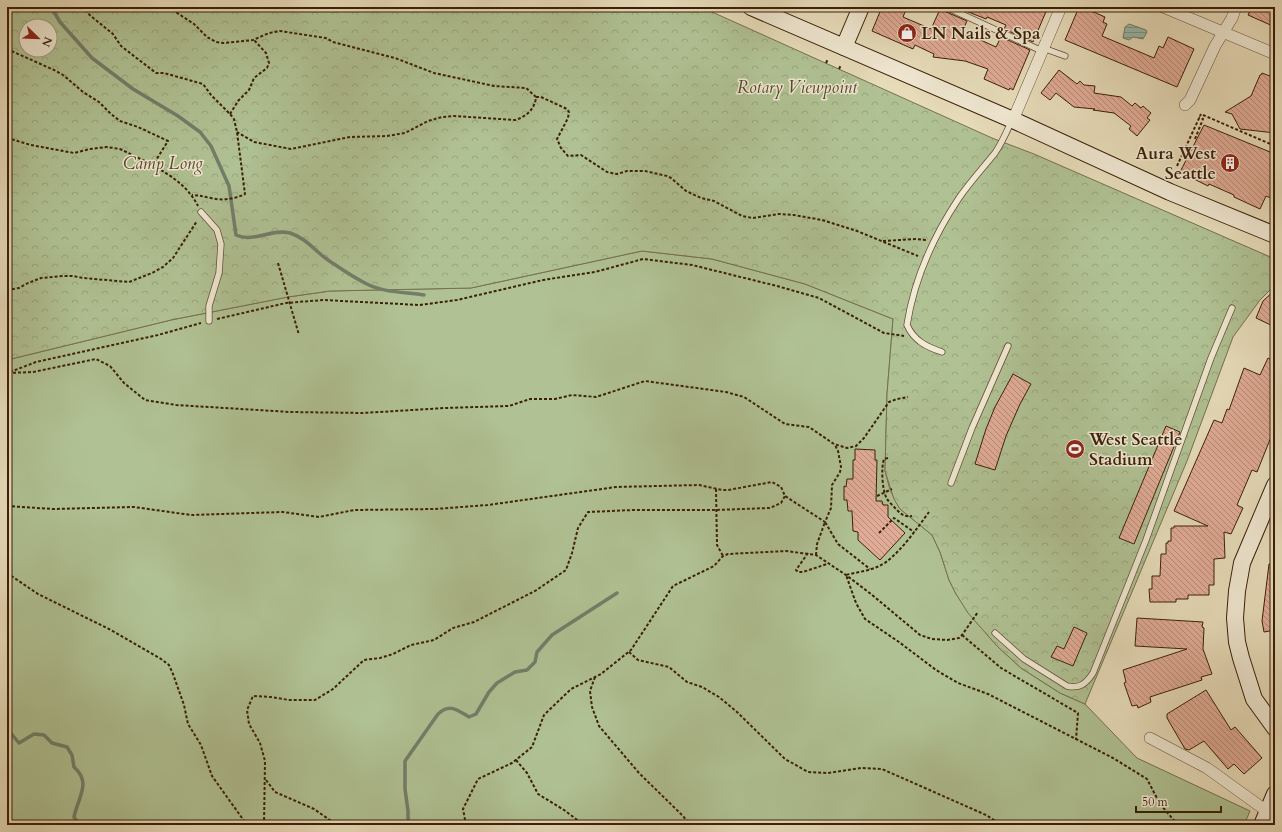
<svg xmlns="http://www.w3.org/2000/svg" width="1282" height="832" viewBox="0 0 1282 832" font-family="Cardo,serif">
<defs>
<pattern id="park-crowns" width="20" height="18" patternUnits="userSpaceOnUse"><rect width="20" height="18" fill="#b0c294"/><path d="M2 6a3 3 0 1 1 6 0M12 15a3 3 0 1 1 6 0" fill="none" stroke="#98a67e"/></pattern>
<pattern id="water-rules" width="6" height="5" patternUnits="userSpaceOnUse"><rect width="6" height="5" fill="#98bdab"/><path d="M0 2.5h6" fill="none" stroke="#7d9989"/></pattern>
<pattern id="building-back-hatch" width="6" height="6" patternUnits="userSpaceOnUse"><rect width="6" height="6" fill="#e1ac97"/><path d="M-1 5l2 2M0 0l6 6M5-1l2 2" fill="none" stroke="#b88b79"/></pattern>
</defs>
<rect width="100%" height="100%" fill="#e8ddbb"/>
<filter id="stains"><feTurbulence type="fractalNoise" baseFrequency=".005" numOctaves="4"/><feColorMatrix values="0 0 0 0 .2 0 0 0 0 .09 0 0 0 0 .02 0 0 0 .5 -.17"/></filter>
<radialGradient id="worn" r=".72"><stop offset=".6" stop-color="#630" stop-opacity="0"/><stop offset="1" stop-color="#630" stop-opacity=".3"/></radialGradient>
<polygon fill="#b0c294" stroke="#76704e" points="642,251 712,259 805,284 893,319 887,394 885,471 890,490 900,509 932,535 940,552 949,580 956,594 968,612 997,646 1021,668 1060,693 1085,704 1137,758 1250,811 1244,825 7,825 7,360 171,320 288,297 330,291 471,288"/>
<path fill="url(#park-crowns)" stroke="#76704e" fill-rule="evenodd" d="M7,7h694l291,131 42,16 241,105v26l-15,15 -27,37 -46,124 -102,243 -25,-11 -39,-25 -24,-22 -29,-33 -12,-19 -7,-14 -9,-28 -8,-17 -32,-26 -6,-10 -9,-28 2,-77 6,-75 -88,-35 -93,-25 -70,-8 -171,37 -141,3 -42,6 -117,23 -164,40zM26,26h24v24h-24z"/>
<polygon fill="url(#water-rules)" stroke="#737e6a" points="1129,24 1146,30 1147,32 1143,39 1133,37 1129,40 1123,38 1125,27"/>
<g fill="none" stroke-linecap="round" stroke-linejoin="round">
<g stroke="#737e6a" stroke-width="3.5">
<path d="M51,7l9,15 32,36 41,31 45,27 22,16 11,14 18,40 7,49c18,8 36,-7 54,-2 16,5 25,18 38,27 12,8 26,18 39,24 17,9 39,8 57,11"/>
<path d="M7,731h2l10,12 15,-9 10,1 8,8 15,4 5,8 2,12c18,16 4,30 0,50l5,8"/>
<path d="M408,825v-14l-3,-22v-28l33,-47c12,-11 19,-4 31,3l7,-3 13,-22 8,-9 18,-11 12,-2 8,-8 2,-10 15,-17 65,-42"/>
</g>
</g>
<g fill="url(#building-back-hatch)" stroke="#3b1f09">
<polygon points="882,7 907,7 903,17 931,29 941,7 942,7 944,11 967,21 961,34 974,37 996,47 1001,37 1030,50 1013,90 1010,88 1009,90 984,79 988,69 965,61 933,57 934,54 915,45 913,49 872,31"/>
<polygon points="956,7 1048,7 1033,42 1004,29 1006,25 987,17 986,19"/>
<polygon points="1079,7 1082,7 1105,17 1103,22 1107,24 1102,36 1154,58 1159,46 1163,48 1168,37 1194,49 1177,87 1065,40"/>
<polygon points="1252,7 1275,7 1275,27 1248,15"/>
<polygon points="1059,70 1077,84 1080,81 1084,85 1095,86 1094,93 1121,97 1132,106 1135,103 1141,108 1143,106 1151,113 1147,118 1150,120 1137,136 1129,129 1131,126 1114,113 1093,110 1095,109 1074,107 1056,93 1050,100 1041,93"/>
<polygon points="1262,73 1275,78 1275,133 1240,129 1232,114 1225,112 1251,96 1260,75 1261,75"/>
<polygon points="1204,125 1275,154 1275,191 1271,198 1266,196 1260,209 1234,197 1234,195 1209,184 1208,186 1180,172"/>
<polygon points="1275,290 1275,327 1256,318 1263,301"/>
<polygon points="1268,358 1275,362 1275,427 1257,472 1252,470 1237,505 1243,508 1231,534 1224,532 1225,558 1214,559 1214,585 1209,585 1209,595 1188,595 1188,599 1176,599 1176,602 1150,602 1149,589 1152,589 1152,576 1160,576 1161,554 1166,554 1166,543 1168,543 1168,541 1171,541 1171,528 1174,528 1174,526 1208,526 1174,511 1214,420 1222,423 1227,409 1229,410 1244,368 1260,375"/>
<polygon points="1013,374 1031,384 1020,404 1006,436 995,470 975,464 986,429 995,407"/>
<polygon points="1166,426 1180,432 1134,544 1119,538"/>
<polygon points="855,449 875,450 875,460 877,460 876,501 882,501 883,505 888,505 888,517 905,533 880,560 858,540 858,532 853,531 852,511 848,511 847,500 844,500 844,486 846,487 847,479 853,479 853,460 855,460"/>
<polygon points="1269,564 1275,564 1275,630 1264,632 1262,621"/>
<polygon points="1137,618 1203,622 1202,627 1204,628 1203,649 1212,674 1201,677 1202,680 1150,697 1151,702 1138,708 1137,705 1132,706 1124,683 1126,682 1123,670 1187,649 1135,646"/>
<polygon points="1074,627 1087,633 1073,666 1051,657 1057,646 1064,649"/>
<polygon points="1206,690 1231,730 1235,727 1262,758 1244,774 1234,764 1228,769 1204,741 1189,750 1185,749 1167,718 1167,714"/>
</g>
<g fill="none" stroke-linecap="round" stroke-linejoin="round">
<defs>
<g id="lane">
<polyline points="946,7 1042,51"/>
<polyline points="1043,48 1065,56"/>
<polyline points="201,212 217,230 221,244 219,273 209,306 209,321"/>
<path d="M942,352c-15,-5 -28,-11 -35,-27 7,-45 26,-88 52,-127 11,-16 24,-30 36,-45 7,-10 12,-22 17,-33"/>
<polyline points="951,483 972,428 1008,346"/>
<path d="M995,633l29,26 43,27c12,3 19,-2 26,-13l53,-133 65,-182 21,-50"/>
</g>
<g id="street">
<polyline points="1163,7 1275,54"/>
<polyline points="1185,105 1190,100 1215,46 1232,18 1236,7"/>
<polyline points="1013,120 1061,7"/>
<polyline points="1150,738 1207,768 1268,812"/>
</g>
<g id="secondary">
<polyline points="751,7 1013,120 1170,192 1275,235"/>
<polyline points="844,47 861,7"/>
<polyline points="1275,485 1242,563 1237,591 1235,618 1237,642 1241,658 1254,699 1275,728"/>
<polyline points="1262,825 1275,794"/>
</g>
</defs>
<use href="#lane" stroke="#664e36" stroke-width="7"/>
<use href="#street" stroke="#664e36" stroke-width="12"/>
<use href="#secondary" stroke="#3b1f09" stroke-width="18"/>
<g stroke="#3b1f09" stroke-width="2" stroke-dasharray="3 2" stroke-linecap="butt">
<path d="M81,7l11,10 21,17 8,12 35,27h8l39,11 8,11 19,19 4,5 3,13 8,62c-10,5 -23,7 -34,4 -7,-1 -12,-3 -19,-3"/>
<path d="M168,7l26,17 13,13 9,5 7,1 30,-3 16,-7 11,-2 46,7 7,4 62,16 39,15 60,13 32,2 10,9c-1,12 -10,20 -21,23l-61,-4 -12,1 -14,4 -23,12 -18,3 -37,1 -59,12 -37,-7 -17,-10"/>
<path d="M7,49l47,21 9,5 20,17 16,10 12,12 9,7 18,6 30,14 -15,24c19,12 34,20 45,41"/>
<polyline points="826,63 828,59"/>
<polyline points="839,69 841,65"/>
<polyline points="536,97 541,97 567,109 569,112 568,118 557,139 561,148 568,156 581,155 607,172 617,174 627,171 645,171 667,176 671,178 686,191 701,198 714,201 742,216 753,218 779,214 794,215 822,220 857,231 918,256"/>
<polyline points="230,114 238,101 249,90 254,78 267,68 269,63 266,53 254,40"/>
<polyline points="1203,115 1275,146"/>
<polyline points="7,138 31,145 74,153 90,149 107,147 120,149 153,165"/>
<polyline points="1195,139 1203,119 1199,117"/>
<polyline points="1177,166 1201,114"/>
<polyline points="883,241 915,239 926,240"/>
<polyline points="278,263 299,335"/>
<polyline points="7,290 19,288 28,283 41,278 63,276 73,276 83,278 129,282 152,273 163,267 173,258 197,221"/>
<polyline points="217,319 286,303 323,300 420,305 457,300 543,280 595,272 643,259 692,265 777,286 819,298 884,333 904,336"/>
<polyline points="10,372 36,362 158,335 201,323"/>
<polyline points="8,373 33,372 96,359 110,366 124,383 145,400 176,405 290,412 363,413 445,408 509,406 530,399 555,399 572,395 596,397 645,381 726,392 744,397 785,424 809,427 834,444 847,448 856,446 864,438 889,402 897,399 908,397"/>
<path d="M888,458l-4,1c-3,8 -2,32 3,40 3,4 7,8 11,12 4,4 7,6 14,5"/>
<polyline points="716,489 717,545 723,556"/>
<polyline points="877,496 892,489"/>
<polyline points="7,506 53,509 134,507 191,515 283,512 319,517 354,510 435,509 488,505 616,487 699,485 722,490 728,490 772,482 781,487 785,496 825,522 831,508 832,485 840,472 841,467 838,451 835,445"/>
<path d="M929,512c-11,15 -33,47 -50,54 -10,5 -22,6 -33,9l10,28 9,16 34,23 37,28 22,13 30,11 125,64 34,21 13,25 18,21"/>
<polyline points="879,533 894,518 914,532"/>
<polyline points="808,553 796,570 798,572 803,572 827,564"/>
<polyline points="816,555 817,544 825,522 838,544 870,569"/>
<polyline points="7,573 38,594 109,629 161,659 169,665 173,674 184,705 188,724 201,745 212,776 247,825"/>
<polyline points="962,635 1001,668 1078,713 1076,740"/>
<polyline points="629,652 638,660 669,667 687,682 702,687 719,697 737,712 785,759 808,772 828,773 861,768 882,769 986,815 1002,825"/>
<polyline points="595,677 590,691 592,707 599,726 639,773 681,814 691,825"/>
<polyline points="516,760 527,773 538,794 564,810 584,825"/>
<polyline points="266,780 275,792 314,809 337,825"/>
<polyline points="264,825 265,761 260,743 249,724 247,710 253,696 271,697 289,700 315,700 333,689 364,660 380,658 393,654 411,645 434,640 453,628 474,622 535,591 566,570 572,553 578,528 588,512 633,510 715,510 770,508 781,503 785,496"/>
<polyline points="466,825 463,809 478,779 512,763 532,747 544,715 571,689 601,674 631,650 673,586 714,566 723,556 728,554 786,551 816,555 846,575 871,594 920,635 932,639 947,640 959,638 962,635 978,612"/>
</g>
<use href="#lane" stroke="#f0e9d3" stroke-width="5.5"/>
<use href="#street" stroke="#f0e9d3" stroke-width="11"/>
<use href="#secondary" stroke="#f0e9d3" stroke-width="16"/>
</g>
<defs>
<symbol id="shop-disc" viewBox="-11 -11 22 22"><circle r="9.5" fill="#8f2418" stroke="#f0e9d3"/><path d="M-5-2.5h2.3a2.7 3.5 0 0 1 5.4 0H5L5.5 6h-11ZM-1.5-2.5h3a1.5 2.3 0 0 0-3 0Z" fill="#fff"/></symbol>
<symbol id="building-disc" viewBox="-11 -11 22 22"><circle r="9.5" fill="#8f2418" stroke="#f0e9d3"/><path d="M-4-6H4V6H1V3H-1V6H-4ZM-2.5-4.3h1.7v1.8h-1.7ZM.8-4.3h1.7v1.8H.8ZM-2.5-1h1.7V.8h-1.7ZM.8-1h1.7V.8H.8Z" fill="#fff"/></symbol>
<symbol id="stadium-disc" viewBox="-11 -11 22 22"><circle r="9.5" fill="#8f2418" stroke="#f0e9d3"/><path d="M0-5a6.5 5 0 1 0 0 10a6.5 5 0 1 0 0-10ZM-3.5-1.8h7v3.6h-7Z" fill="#fff"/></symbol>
</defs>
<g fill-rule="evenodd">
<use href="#shop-disc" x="896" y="22" width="22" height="22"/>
<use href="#building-disc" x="1219" y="152" width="22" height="22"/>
<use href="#stadium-disc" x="1064" y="438" width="22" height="22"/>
</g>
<g text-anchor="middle" stroke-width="3" stroke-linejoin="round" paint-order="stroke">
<g font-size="17" font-weight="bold" fill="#3b1f09" stroke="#f0e9d3" text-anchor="start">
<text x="921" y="39">LN Nails &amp; Spa</text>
<text x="1216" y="159" text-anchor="end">Aura West<tspan x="1216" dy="20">Seattle</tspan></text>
<text x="1089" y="445">West Seattle<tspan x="1089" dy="20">Stadium</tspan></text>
</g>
<g font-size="17" font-style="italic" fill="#58482c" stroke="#f0e9d3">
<text x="797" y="93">Rotary Viewpoint</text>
<text x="163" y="169">Camp Long</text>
</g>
</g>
<rect width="1282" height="832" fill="none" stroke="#e8ddbb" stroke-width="24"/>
<rect x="8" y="8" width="1266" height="816" fill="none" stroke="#3b1f09" stroke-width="2"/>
<rect x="12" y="12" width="1258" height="808" fill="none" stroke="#3b1f09"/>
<g transform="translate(38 38) rotate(113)"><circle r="19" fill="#f0e9d3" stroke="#a89882"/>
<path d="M0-3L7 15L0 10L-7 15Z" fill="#8f2418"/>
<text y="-6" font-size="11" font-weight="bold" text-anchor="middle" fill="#3b1f09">N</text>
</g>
<path d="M1136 806v6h85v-6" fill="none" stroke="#3b1f09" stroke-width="2"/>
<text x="1142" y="806" font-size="12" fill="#3b1f09" stroke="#f0e9d3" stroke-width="3" paint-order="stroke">50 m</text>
<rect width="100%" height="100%" filter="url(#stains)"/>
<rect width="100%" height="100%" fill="url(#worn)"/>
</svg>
